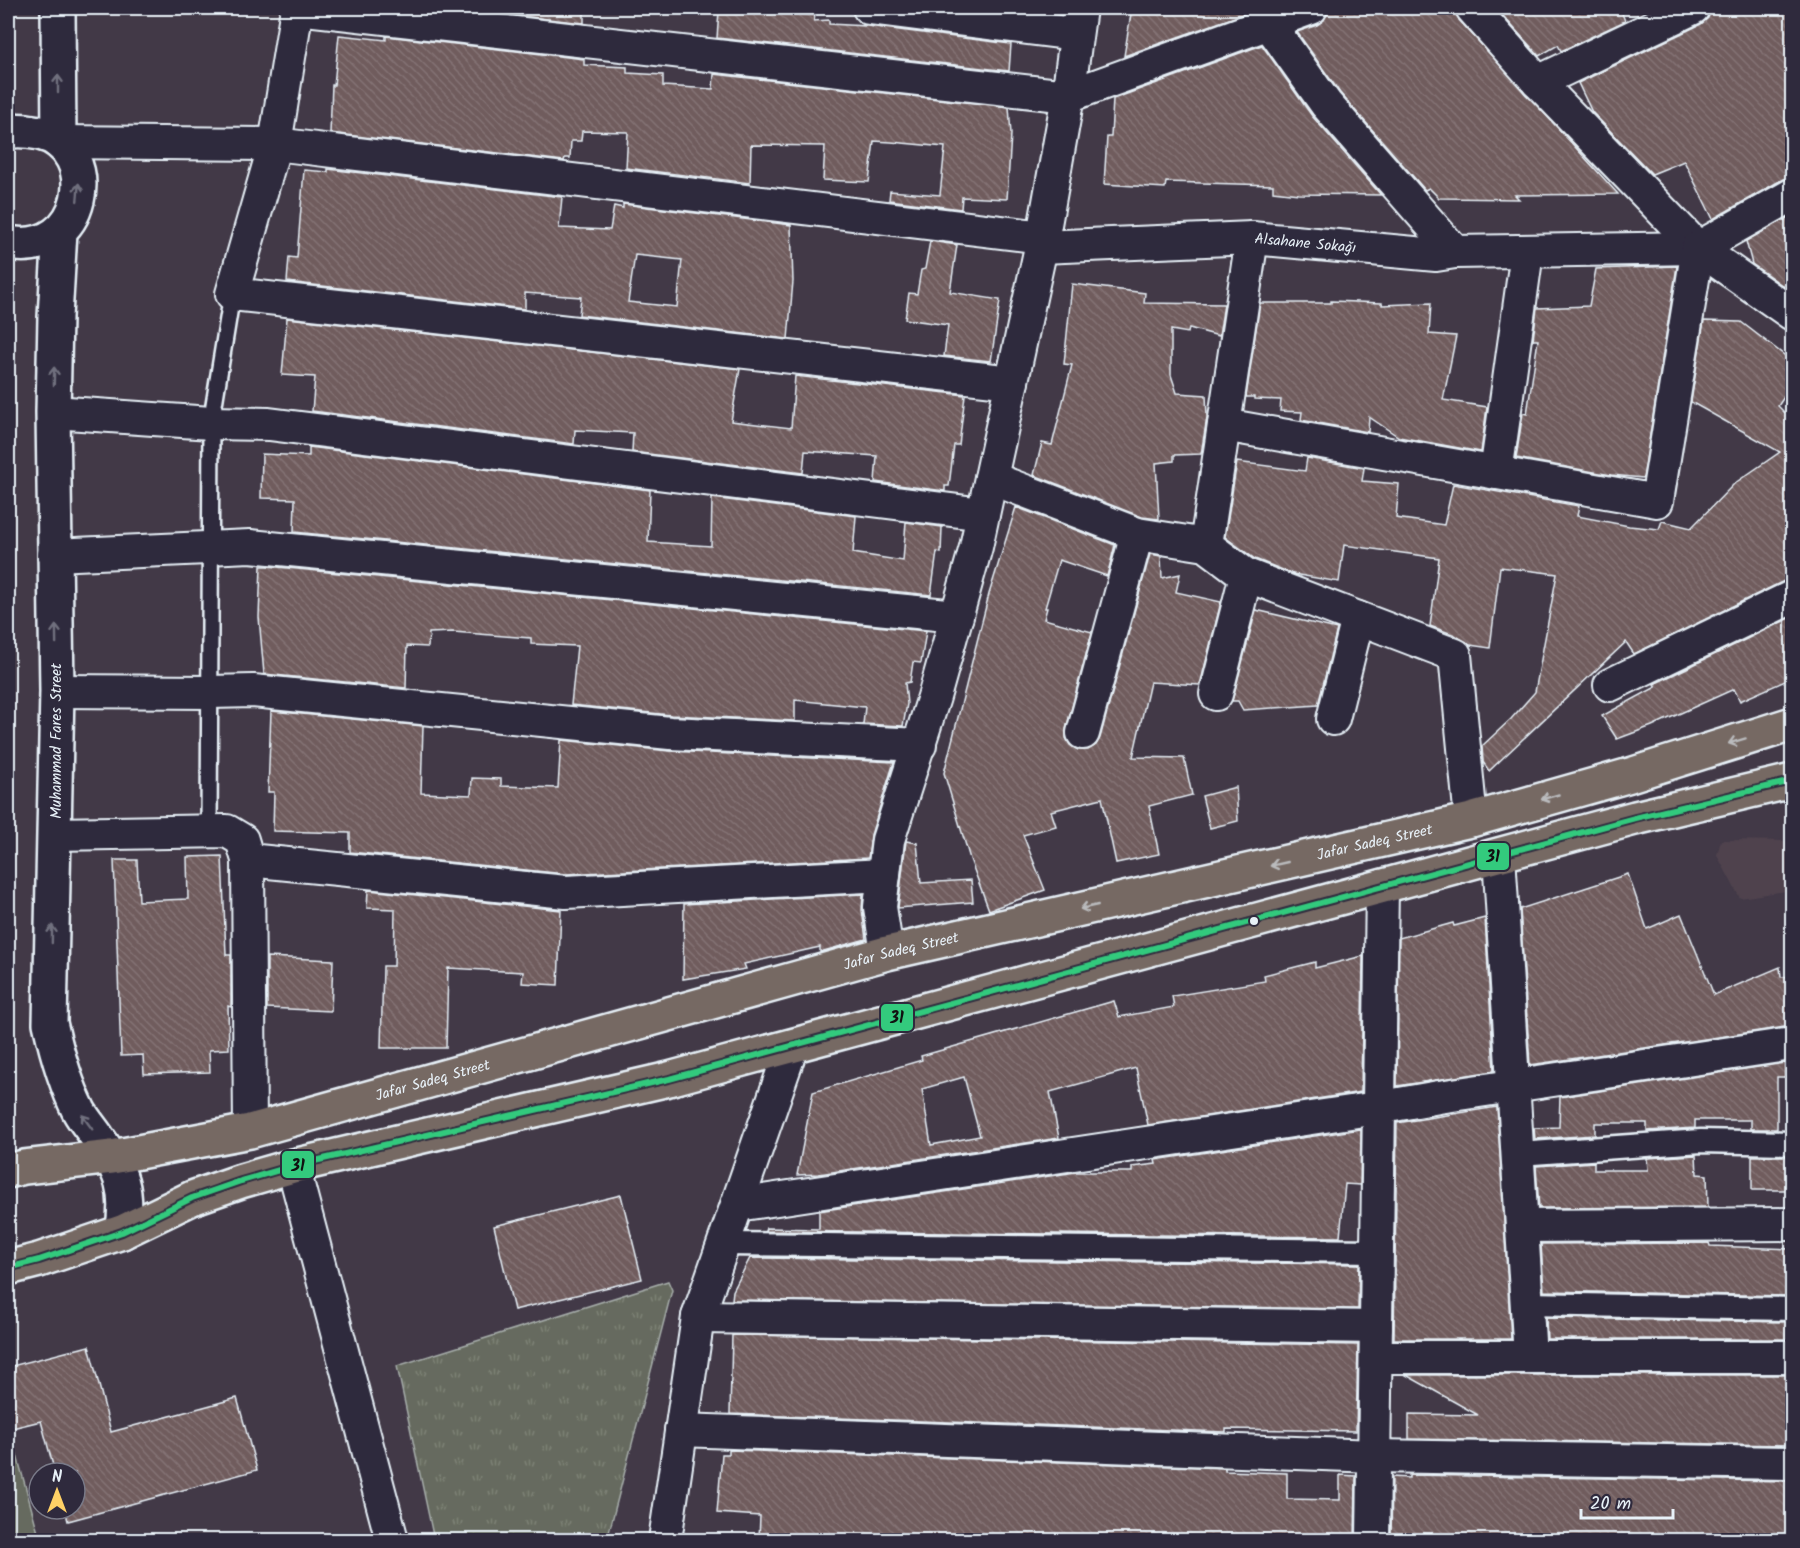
<svg xmlns="http://www.w3.org/2000/svg" width="1800" height="1548" viewBox="0 0 1800 1548" font-family="Kalam,sans-serif">
<defs>
<pattern id="park-tufts" width="24" height="20" patternUnits="userSpaceOnUse" patternTransform="scale(1.5)"><rect width="24" height="20" fill="#666b5e"/><path d="M3 7l-1-3M5 7V3M7 7l1-3M15 17l-1-3M17 17v-4M19 17l1-3" fill="none" stroke="#7c8176"/></pattern>
<pattern id="building-back-hatch" width="6" height="6" patternUnits="userSpaceOnUse" patternTransform="scale(1.5)"><rect width="6" height="6" fill="#6f5b5d"/><path d="M-1 5l2 2M0 0l6 6M5-1l2 2" fill="none" stroke="#847375"/></pattern>
</defs>
<rect width="100%" height="100%" fill="#423947"/>
<filter id="ink" filterUnits="userSpaceOnUse"><feTurbulence type="fractalNoise" baseFrequency=".0167" numOctaves="2"/><feDisplacementMap in="SourceGraphic" scale="12" xChannelSelector="R" yChannelSelector="G"/><feConvolveMatrix kernelMatrix="1 2 1 2 8 2 1 2 1" color-interpolation-filters="sRGB"/></filter>
<g filter="url(#ink)">
<polygon fill="#50434e" points="1792,786 1792,890 1740,898 1717,855 1721,840 1788,841 1787,787"/>
<polygon fill="#666b5e" stroke="#a7aeab" stroke-width="1.5" points="15,1448 40,1540 8,1540 8,1450"/>
<polygon fill="url(#park-tufts)" stroke="#a7aeab" stroke-width="1.5" points="668,1281 672,1290 607,1540 434,1540 397,1366"/>
<g fill="url(#building-back-hatch)" stroke="#e8f1f8" stroke-width="1.5" fill-rule="evenodd">
<polygon points="451,8 584,8 584,23"/>
<polygon points="1132,8 1260,8 1124,56"/>
<polygon points="1328,8 1455,8 1459,20 1618,194 1515,195 1519,199 1439,198 1429,188 1425,190 1340,93 1297,32 1317,25 1324,20"/>
<polygon points="1496,8 1620,8 1625,21 1561,51 1558,45 1539,56"/>
<polygon points="1711,8 1792,8 1792,177 1783,179 1713,219 1684,161 1652,174 1592,112 1578,83 1701,24 1708,18"/>
<polygon points="719,11 815,15 814,21 829,20 829,24 867,26 1011,44 1009,71 717,38"/>
<polygon points="339,35 386,40 386,36 584,59 584,65 627,67 627,73 663,75 663,86 713,89 714,74 1009,107 1011,134 1007,199 962,197 961,209 889,200 890,191 940,195 945,147 891,142 874,141 869,182 823,180 825,146 751,145 750,183 626,168 628,132 582,131 581,141 571,141 570,158 565,158 564,161 330,133 332,85 334,85"/>
<polygon points="1262,45 1312,116 1381,195 1299,194 1273,191 1273,185 1166,182 1165,188 1104,184 1107,137 1111,137 1113,99"/>
<path d="M328,169l234,28 -3,31 51,2 4,-24 9,2v-4l168,21 2,56 -5,58 -209,-24 2,-18 -56,-4v16l-238,-27 2,-25 8,1 7,-88 24,2zM635,255l47,5 -5,47 -49,-5z"/>
<polygon points="1792,215 1792,292 1752,264 1746,241"/>
<polygon points="930,241 957,245 950,292 1000,300 991,361 944,356 948,325 905,319 909,293 917,294 921,270 925,269"/>
<polygon points="1677,266 1643,478 1611,475 1516,458 1523,413 1527,414 1538,340 1533,340 1537,308 1589,306 1596,269"/>
<polygon points="1072,284 1145,293 1144,303 1224,304 1219,336 1189,328 1188,333 1171,330 1171,375 1177,393 1206,395 1207,417 1201,454 1174,455 1174,461 1156,463 1159,519 1142,517 1034,475 1042,443 1052,445 1072,365 1064,364"/>
<polygon points="1331,301 1382,303 1382,305 1431,303 1429,334 1456,336 1443,400 1487,407 1481,452 1399,437 1369,417 1368,432 1301,420 1302,412 1280,411 1281,400 1254,399 1254,397 1246,397 1260,303 1331,303"/>
<polygon points="287,318 740,369 731,421 791,428 795,376 965,395 959,445 954,445 949,486 945,486 945,491 875,482 877,456 805,451 803,473 632,452 633,433 575,430 574,444 312,411 315,377 282,375"/>
<polygon points="1704,321 1741,322 1792,361 1792,385 1778,406 1792,420 1792,579 1784,581 1634,654 1626,642 1489,771 1483,762 1482,746 1511,719 1535,692 1557,574 1500,567 1490,648 1470,645 1455,635 1430,626 1439,558 1344,545 1339,582 1293,574 1255,559 1225,537 1237,462 1305,471 1307,458 1364,468 1362,481 1399,484 1396,518 1444,525 1453,484 1579,506 1577,516 1629,526 1659,529 1662,521 1691,528 1735,483 1780,452 1691,402"/>
<polygon points="309,447 650,490 648,542 711,546 712,498 856,516 853,553 903,561 906,522 942,527 941,553 937,552 931,595 294,532 295,499 261,498 262,454 309,456"/>
<polygon points="1016,507 1115,545 1107,576 1059,560 1045,608 1047,608 1044,619 1092,632 1066,729 1066,738 1070,745 1078,750 1088,750 1096,745 1100,738 1150,554 1161,556 1162,578 1180,574 1176,592 1221,602 1200,685 1150,682 1133,757 1184,758 1192,795 1149,806 1159,854 1116,863 1102,798 1051,811 1056,826 1023,835 1045,890 989,910 970,859 944,773 989,594"/>
<polygon points="261,566 267,566 926,631 921,663 913,662 910,682 905,683 907,704 903,726 863,724 865,707 795,700 795,721 671,715 571,705 577,646 531,644 531,638 453,632 429,633 428,647 407,646 406,688 264,674 259,617"/>
<polygon points="1256,610 1337,629 1318,705 1243,710 1238,701 1232,701"/>
<polygon points="1792,617 1792,678 1740,701 1734,689 1652,726 1617,739 1602,716 1656,687 1654,684"/>
<polygon points="271,711 423,726 421,793 471,795 472,778 501,779 501,786 558,788 561,740 669,751 894,762 871,835 868,858 566,874 350,852 350,833 273,831 274,792 268,792"/>
<polygon points="1236,787 1238,821 1210,828 1202,796"/>
<polygon points="906,841 917,843 921,883 971,880 973,902 898,908"/>
<polygon points="222,856 226,955 231,955 231,1007 228,1006 229,1049 209,1050 210,1072 144,1074 143,1055 121,1056 114,860 137,860 139,901 188,899 187,857"/>
<polygon points="1628,874 1647,929 1681,914 1714,995 1780,967 1781,977 1792,976 1792,1026 1530,1065 1520,909"/>
<polygon points="368,890 561,910 558,985 522,983 523,972 448,968 446,1048 381,1048 383,966 394,966 395,909 367,908"/>
<polygon points="863,894 862,910 866,939 820,952 820,947 744,964 746,969 683,979 684,904"/>
<polygon points="1485,918 1494,1071 1397,1086 1399,938 1453,923 1454,926"/>
<path d="M1363,956l-2,136 -213,33 -12,-57 -86,24 9,46 -240,36 -22,1 16,-83 109,-32 -1,-4 193,-55 5,16 55,-10 -2,-11 93,-15 -1,-6 51,-13v6zM964,1077l16,59 -49,9 -9,-56z"/>
<polygon points="267,957 333,960 331,1011 267,1008"/>
<polygon points="1785,1063 1785,1077 1777,1077 1777,1129 1751,1129 1751,1120 1695,1120 1695,1128 1647,1131 1647,1123 1595,1123 1595,1135 1535,1139 1534,1128 1559,1127 1560,1097"/>
<polygon points="1497,1107 1511,1339 1394,1339 1397,1123"/>
<polygon points="1361,1129 1360,1185 1345,1184 1340,1237 765,1231 766,1228 819,1229 819,1211 1076,1172 1132,1172 1132,1167 1156,1164 1155,1160"/>
<polygon points="1696,1155 1697,1174 1707,1175 1708,1207 1539,1208 1536,1166 1594,1162 1594,1170 1648,1170 1647,1158"/>
<rect x="1752" y="1156" width="40" height="34"/>
<polygon points="621,1195 642,1279 514,1310 494,1226"/>
<polygon points="1709,1243 1710,1246 1792,1249 1792,1296 1544,1291 1541,1244"/>
<polygon points="750,1258 1359,1264 1358,1309 732,1300 733,1291"/>
<polygon points="1546,1318 1792,1322 1792,1339 1547,1339"/>
<polygon points="732,1335 1358,1345 1356,1431 1226,1429 1226,1432 730,1414"/>
<polygon points="89,1346 111,1432 237,1398 257,1470 68,1521 65,1509 75,1509 75,1473 55,1473 41,1421 8,1429 8,1367"/>
<polygon points="1406,1375 1792,1375 1792,1445 1409,1439 1409,1414 1478,1415"/>
<polygon points="729,1450 1225,1468 1225,1471 1287,1473 1287,1499 1340,1500 1340,1475 1356,1476 1355,1540 759,1540 760,1516 717,1513 722,1454 729,1454"/>
<polygon points="1409,1475 1792,1481 1792,1540 1391,1540 1392,1477 1409,1478"/>
</g>
<g fill="none" stroke-linecap="round" stroke-linejoin="round">
<defs>
<polyline id="service" points="209,831 211,423 232,294"/>
<g id="pedestrian">
<polyline points="1519,1154 1701,1141 1792,1143"/>
<polyline points="724,1244 1377,1251"/>
<polyline points="1527,1304 1792,1309"/>
</g>
<g id="minor">
<polyline points="297,8 1068,96 1311,8"/>
<polyline points="869,8 1075,34"/>
<path id="s1" d="M1080,8l-12,88 -27,151 211,-9 184,17 19,-3 243,-4 94,66"/>
<polyline points="1472,8 1538,82 1698,248"/>
<polyline points="1269,24 1326,104 1455,252"/>
<polyline points="1538,82 1693,8"/>
<polyline points="59,142 275,144 297,8"/>
<polyline points="1698,248 1792,195"/>
<polyline points="1012,382 232,294 275,144 1043,237"/>
<polyline points="53,412 211,423 269,424 983,514"/>
<polyline points="1224,425 1657,501 1698,248"/>
<polyline points="1496,473 1527,252"/>
<polyline points="991,478 1137,534 1206,545 1246,575 1455,655 1471,820"/>
<polyline points="1206,545 1252,238"/>
<polyline points="54,555 250,546 957,616"/>
<polyline points="1610,685 1792,597"/>
<polyline points="57,691 210,692 253,691 670,733 920,745"/>
<polyline points="1216,694 1246,575"/>
<polyline points="1333,719 1358,618"/>
<polyline points="1083,733 1137,534"/>
<polyline points="55,834 227,831 242,840 248,860"/>
<polyline points="1499,855 1530,1357"/>
<polyline points="887,953 880,907 888,840 934,697 976,547 1041,247"/>
<polyline points="250,1131 248,860 566,892 884,875"/>
<polyline points="293,1166 392,1540"/>
<polyline points="737,1205 1377,1108 1439,1097 1792,1044"/>
<polyline points="1522,1226 1792,1224"/>
<polyline points="698,1317 1376,1327"/>
<polyline points="1376,1357 1792,1357"/>
<polyline points="681,1430 1375,1456 1792,1463"/>
<polyline points="665,1540 698,1317 792,1046"/>
<polyline points="1373,1540 1382,886"/>
</g>
<g id="secondary">
<polyline points="58,8 59,142"/>
<path d="M8,132c10,-3 21,-1 32,1 64,16 46,125 -32,110"/>
<path d="M60,231l-5,86 -2,95 4,279 -7,332c7,31 15,60 29,88 5,9 13,18 19,27 23,32 32,54 24,94"/>
</g>
<g id="primary">
<path id="s2" d="M8,1171l16,-4 88,-10 138,-26 637,-178 584,-133 159,-45 162,-51"/>
<polyline points="8,1268 39,1260 122,1232 192,1198 241,1181 293,1166 669,1079 1635,818 1792,781"/>
</g>
</defs>
<use href="#service" stroke="#e8f1f8" stroke-width="20"/>
<use href="#pedestrian" stroke="#e8f1f8" stroke-width="27"/>
<use href="#minor" stroke="#e8f1f8" stroke-width="36"/>
<use href="#secondary" stroke="#e8f1f8" stroke-width="38"/>
<use href="#primary" stroke="#e8f1f8" stroke-width="38"/>
<use href="#service" stroke="#2f2a3d" stroke-width="15"/>
<use href="#pedestrian" stroke="#2f2a3d" stroke-width="22"/>
<use href="#minor" stroke="#2f2a3d" stroke-width="32"/>
<use href="#secondary" stroke="#2f2a3d" stroke-width="33"/>
<use href="#primary" stroke="#766964" stroke-width="33"/>
<defs>
<polyline id="bus-1" points="8,1268 39,1260 122,1232 192,1198 241,1181 293,1166 669,1079 1635,818 1792,781"/>
</defs>
<use href="#bus-1" stroke="#2f2a3d" stroke-width="10"/>
<use href="#bus-1" stroke="#33ca7d" stroke-width="6"/>
</g>
<defs><path id="oneway-shaft" d="M-6 0H5M1.5-3L5.5 0L1.5 3" fill="none" stroke-width="1.6" stroke-linecap="round" stroke-linejoin="round" transform="scale(1.5)"/></defs>
<g stroke="#70707e">
<use href="#oneway-shaft" transform="translate(58 84) rotate(-90)"/>
<use href="#oneway-shaft" transform="translate(78 192) rotate(-85)"/>
<use href="#oneway-shaft" transform="translate(54 376) rotate(-89)"/>
<use href="#oneway-shaft" transform="translate(56 634) rotate(-91)"/>
<use href="#oneway-shaft" transform="translate(52 934) rotate(-89)"/>
<use href="#oneway-shaft" transform="translate(87 1122) rotate(-126)"/>
</g>
<g stroke="#babbbd">
<use href="#oneway-shaft" transform="translate(1737 741) rotate(163)"/>
<use href="#oneway-shaft" transform="translate(1550 797) rotate(164)"/>
<use href="#oneway-shaft" transform="translate(1279 864) rotate(167)"/>
<use href="#oneway-shaft" transform="translate(1089 907) rotate(167)"/>
</g>
</g>
<circle fill="#e8f1f8" stroke="#2f2a3d" stroke-width="2" cx="1254" cy="921" r="5"/>
<g text-anchor="middle" stroke-width="5" stroke-linejoin="round" paint-order="stroke">
<g font-size="15" fill="#e8f1f8" stroke="#2f2a3d">
<text dy="5" stroke="none"><textPath href="#s1" startOffset="507">Alsahane Sokağı</textPath></text>
<text transform="translate(56 741) rotate(-90)" y="5">Muhammad Fares Street</text>
<text dy="5" stroke="none"><textPath href="#s2" startOffset="1407">Jafar Sadeq Street</textPath></text>
<text dy="5" stroke="none"><textPath href="#s2" startOffset="921">Jafar Sadeq Street</textPath></text>
<text dy="5" stroke="none"><textPath href="#s2" startOffset="435">Jafar Sadeq Street</textPath></text>
</g>
</g>
<g stroke="#2f2a3d" stroke-width="2">
<rect x="1476" y="842" width="34" height="29" rx="6" fill="#33ca7d"/>
<rect x="880" y="1003" width="34" height="29" rx="6" fill="#33ca7d"/>
<rect x="281" y="1150" width="34" height="29" rx="6" fill="#33ca7d"/>
</g>
<g font-size="16" text-anchor="middle" font-weight="bold" fill="#111">
<text x="1493" y="862">31</text>
<text x="897" y="1023">31</text>
<text x="298" y="1171">31</text>
</g>
<rect width="1800" height="1548" fill="none" stroke="#2f2a3d" stroke-width="30"/>
<rect x="15" y="15" width="1770" height="1518" fill="none" stroke="#e8f1f8" stroke-width="2" filter="url(#ink)"/>
<g transform="translate(57 1491)"><circle r="28" fill="#2f2a3d" stroke="#797a88" stroke-width="1.5"/>
<path d="M0-4.5L10 22L0 15L-10 22Z" fill="#ffd166"/>
<text y="-9" font-size="16" font-weight="bold" text-anchor="middle" fill="#e8f1f8">N</text>
</g>
<path d="M1581 1509v9h92v-9" fill="none" stroke="#e8f1f8" stroke-width="3"/>
<text x="1590" y="1509" font-size="18" fill="#e8f1f8" stroke="#2f2a3d" stroke-width="4.5" paint-order="stroke">20 m</text>
</svg>
